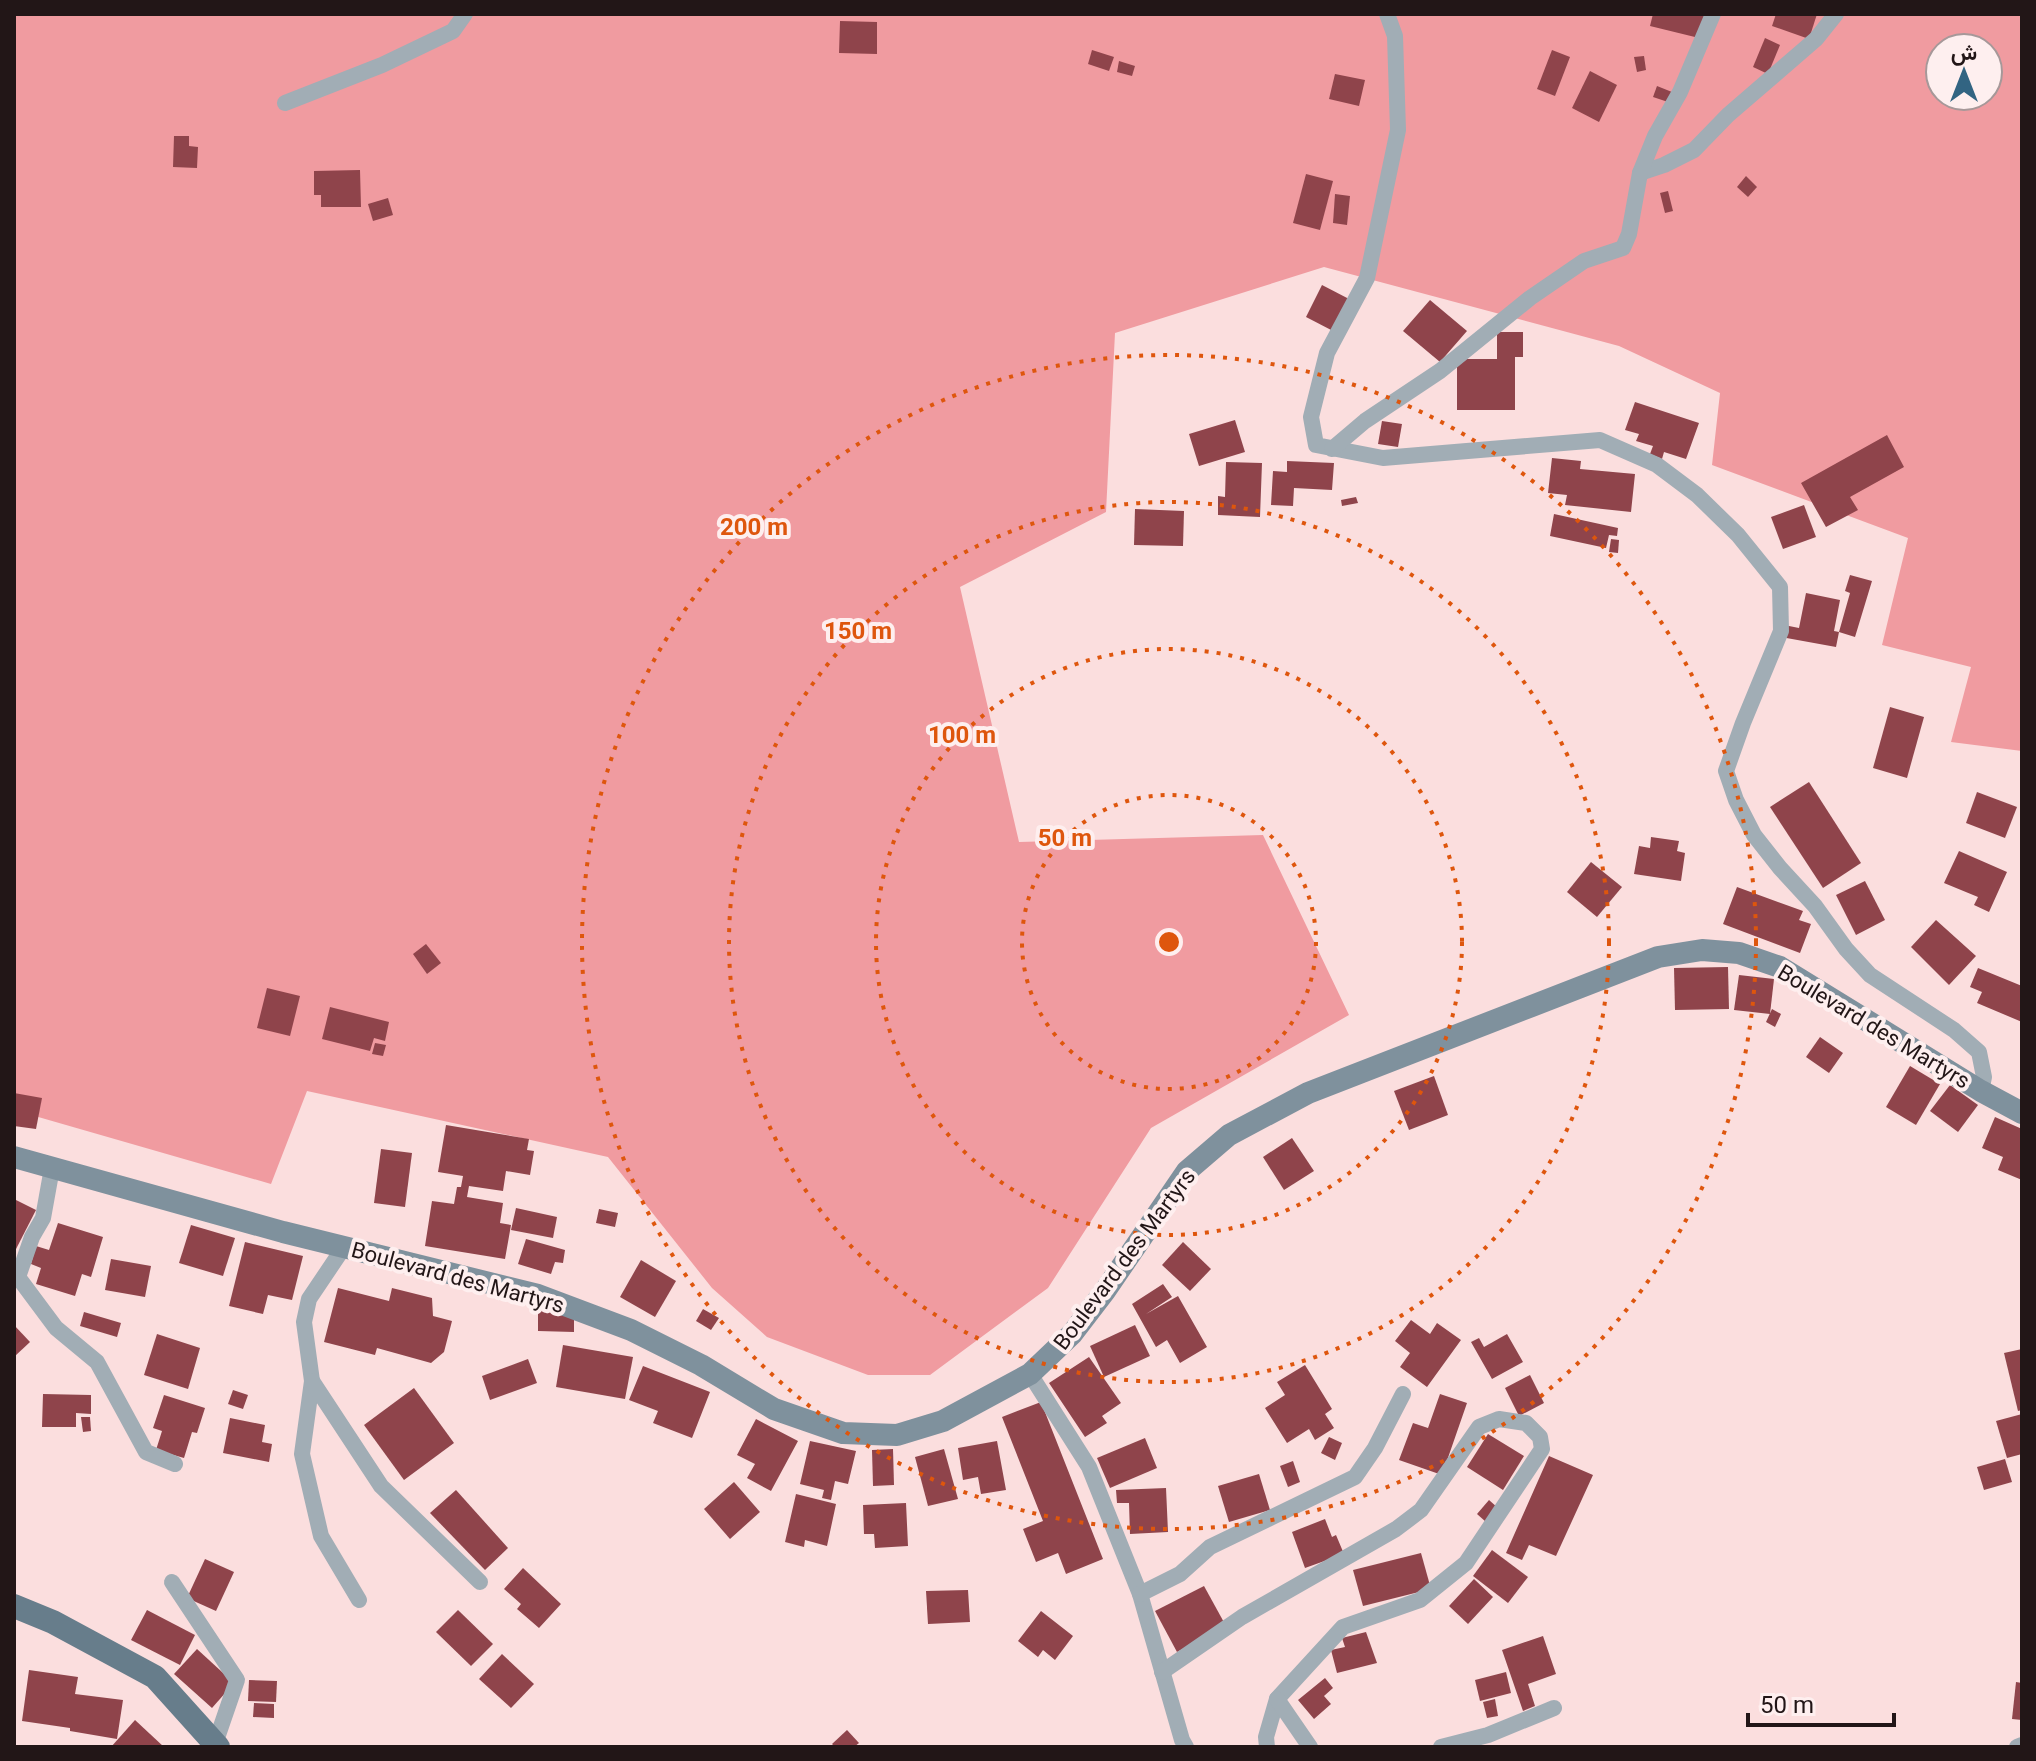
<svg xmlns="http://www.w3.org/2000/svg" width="2036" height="1761" viewBox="0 0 2036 1761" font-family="Roboto,Vazirmatn,sans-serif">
<rect width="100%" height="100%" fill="#fbdede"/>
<path fill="#f09ba0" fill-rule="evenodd" d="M14,14h2008v737l-71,-9 20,-75 -89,-22 26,-107 -196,-73 8,-72 -101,-47 -295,-79 -209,66 -9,179 -146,75 59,255 244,-7 86,180 -198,113 -103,160 -118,87h-62l-101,-38 -55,-49 -104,-131 -301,-66 -36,93 -257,-74zM1940,48h48v48h-48z"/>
<g fill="#8f444b">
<polygon points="1653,14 1705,14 1699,38 1650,26"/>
<polygon points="1776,14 1817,14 1809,39 1772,26"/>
<polygon points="840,21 877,22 877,54 839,53"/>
<polygon points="1765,38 1780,45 1768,74 1753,67"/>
<polygon points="1092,50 1114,57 1109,71 1088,64"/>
<polygon points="1552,50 1570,57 1555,96 1537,89"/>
<polygon points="1644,56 1646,70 1637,72 1634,57"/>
<polygon points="1119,61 1135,66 1132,76 1117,72"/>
<polygon points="1590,71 1617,85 1599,122 1572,108"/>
<polygon points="1335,74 1365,80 1359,106 1329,99"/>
<polygon points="1657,86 1672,92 1668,102 1653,97"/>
<polygon points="174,136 189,136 189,146 198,147 197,168 173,167"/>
<polygon points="360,170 361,207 321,207 321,195 314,195 314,171"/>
<polygon points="1306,174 1333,181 1320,230 1293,223"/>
<polygon points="1746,176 1757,187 1748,197 1737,187"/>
<polygon points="1668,191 1673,211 1665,213 1660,193"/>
<polygon points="1335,194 1350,196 1347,225 1333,223"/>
<polygon points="388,198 393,215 373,221 368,204"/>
<polygon points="1322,285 1351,300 1335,332 1306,317"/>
<polygon points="1430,300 1467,331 1440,362 1403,331"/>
<polygon points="1497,332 1523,332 1523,357 1515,357 1515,410 1457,410 1457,359 1497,359"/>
<polygon points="1635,402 1699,423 1686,459 1664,452 1662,459 1650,454 1653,446 1636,441 1639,434 1625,430"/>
<polygon points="1235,420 1245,452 1199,466 1189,434"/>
<polygon points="1382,421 1402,424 1398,447 1378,444"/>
<polygon points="1887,435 1904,467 1850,497 1858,510 1826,527 1801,483"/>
<polygon points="1552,458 1581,461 1580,469 1635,474 1631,512 1565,505 1567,495 1548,493"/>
<polygon points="1287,461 1334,463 1332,490 1294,488 1293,506 1271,505 1273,471 1287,472"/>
<polygon points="1226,462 1262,463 1260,517 1218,515 1218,496 1225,497"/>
<polygon points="1356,497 1358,503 1342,506 1341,500"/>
<polygon points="1804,505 1816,537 1783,549 1771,517"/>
<polygon points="1135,509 1184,511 1183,546 1134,545"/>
<polygon points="1554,514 1618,528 1617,536 1609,535 1606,548 1550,536"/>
<polygon points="1611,539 1619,540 1618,553 1609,552"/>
<polygon points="1850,575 1872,581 1855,637 1839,632 1850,593 1845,591"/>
<polygon points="1806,593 1840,600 1834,631 1839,632 1836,647 1781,637 1784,625 1799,628"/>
<polygon points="1890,707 1924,717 1907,778 1873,768"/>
<polygon points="1809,782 1861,863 1823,888 1770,807"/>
<polygon points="1977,792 2017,807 2005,838 1966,823"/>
<polygon points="1651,837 1679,841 1677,851 1685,853 1681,881 1634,874 1639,846 1650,848"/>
<polygon points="1959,851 2007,872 1989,912 1974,905 1978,897 1944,883"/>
<polygon points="1591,862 1622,887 1597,917 1567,892"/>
<polygon points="1865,881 1885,920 1856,935 1836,895"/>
<polygon points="1737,887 1803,911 1799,920 1811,924 1800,953 1723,924"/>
<polygon points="1936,920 1976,956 1949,985 1911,947"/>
<polygon points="426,944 441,963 427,974 413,954"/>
<polygon points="1728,967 1729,1009 1675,1010 1674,968"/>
<polygon points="1978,968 2022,986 2022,1022 1977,1003 1982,992 1970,987"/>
<polygon points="1739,975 1774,979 1770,1014 1734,1010"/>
<polygon points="267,988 300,996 290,1036 257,1028"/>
<polygon points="330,1007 389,1022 385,1041 374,1038 370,1051 322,1039"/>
<polygon points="1772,1009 1781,1014 1775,1027 1766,1022"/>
<polygon points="1820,1037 1843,1053 1829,1073 1806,1057"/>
<polygon points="375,1043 386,1045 383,1056 372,1054"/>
<polygon points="1910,1066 1940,1084 1916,1125 1886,1107"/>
<polygon points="1434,1076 1448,1115 1409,1130 1394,1091"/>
<polygon points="1950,1085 1978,1105 1958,1132 1930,1111"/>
<polygon points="14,1093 42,1098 36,1129 14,1126"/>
<polygon points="1995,1117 2022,1129 2022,1180 1998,1170 2003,1157 1982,1148"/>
<polygon points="446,1125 529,1139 527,1150 534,1151 530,1175 506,1171 503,1191 469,1186 467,1197 503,1203 500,1223 511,1225 505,1259 425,1246 432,1201 454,1204 457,1187 461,1187 463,1176 438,1172"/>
<polygon points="1292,1138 1314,1171 1284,1190 1263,1157"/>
<polygon points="381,1149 412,1153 405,1207 374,1203"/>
<polygon points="14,1199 36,1210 14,1253"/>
<polygon points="516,1208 557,1217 553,1238 511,1230"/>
<polygon points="599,1209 618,1213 615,1227 596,1223"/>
<polygon points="58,1223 103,1237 91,1277 82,1274 75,1296 36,1284 41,1268 31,1264 36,1246 49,1250"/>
<polygon points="191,1225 235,1238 223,1276 179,1263"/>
<polygon points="526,1239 565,1250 563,1263 555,1262 551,1274 518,1264"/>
<polygon points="245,1242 303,1256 292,1300 268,1295 263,1314 229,1306"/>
<polygon points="1183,1242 1211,1269 1190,1291 1162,1265"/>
<polygon points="111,1259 151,1266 145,1297 105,1290"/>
<polygon points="641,1260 676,1281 655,1317 620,1297"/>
<polygon points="1163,1284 1172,1297 1146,1314 1178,1296 1207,1347 1180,1363 1167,1340 1156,1347 1132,1304"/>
<polygon points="338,1288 389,1301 392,1288 432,1298 433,1316 452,1321 444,1352 431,1363 377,1348 375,1355 324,1342"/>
<polygon points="703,1309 719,1318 711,1330 696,1321"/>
<polygon points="538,1310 574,1311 574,1332 538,1331"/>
<polygon points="84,1312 121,1323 117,1337 80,1326"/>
<polygon points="1411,1320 1430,1334 1437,1323 1461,1340 1427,1387 1400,1367 1410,1353 1395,1341"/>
<polygon points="14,1325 30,1342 14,1357"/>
<polygon points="1135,1325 1150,1356 1104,1377 1090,1346"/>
<polygon points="157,1334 200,1348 188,1389 144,1375"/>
<polygon points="1507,1334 1523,1362 1492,1379 1471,1342 1479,1338 1484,1347"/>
<polygon points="563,1345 633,1357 625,1399 556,1387"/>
<polygon points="2022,1349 2022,1410 2018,1411 2004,1353"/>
<polygon points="1089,1357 1121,1403 1102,1416 1107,1423 1085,1437 1049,1383"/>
<polygon points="528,1359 537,1383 490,1400 482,1376"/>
<polygon points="1305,1365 1332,1409 1325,1414 1334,1428 1315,1440 1309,1429 1287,1443 1265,1408 1285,1395 1277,1382"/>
<polygon points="643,1366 710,1392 692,1438 653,1423 658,1411 629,1400"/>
<polygon points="1530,1375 1544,1403 1519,1416 1505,1388"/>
<polygon points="414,1388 454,1443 404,1480 364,1425"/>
<polygon points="233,1390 248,1395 243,1409 228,1404"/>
<polygon points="43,1394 91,1395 91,1414 76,1413 76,1427 42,1427"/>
<polygon points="1440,1394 1467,1403 1442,1475 1399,1460 1413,1423 1428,1428"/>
<polygon points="164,1395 205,1408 197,1433 192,1432 184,1458 156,1450 162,1431 153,1428"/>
<polygon points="1041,1402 1103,1559 1066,1574 1058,1553 1036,1562 1023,1529 1043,1521 1002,1417"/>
<polygon points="2022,1414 2022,1454 2007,1458 1996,1421"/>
<polygon points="81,1417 90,1417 91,1431 83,1432"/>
<polygon points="230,1418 265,1425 262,1442 272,1444 269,1462 223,1453"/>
<polygon points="756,1419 798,1441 771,1491 747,1478 755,1464 737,1455"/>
<polygon points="1488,1434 1524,1456 1503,1490 1467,1467"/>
<polygon points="1329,1437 1342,1443 1335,1460 1321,1453"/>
<polygon points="1145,1438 1157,1468 1110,1488 1097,1458"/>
<polygon points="810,1441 856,1451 848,1484 835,1481 831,1500 822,1498 824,1490 800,1484"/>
<polygon points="997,1441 1006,1490 981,1494 978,1477 963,1480 958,1448"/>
<polygon points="893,1449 894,1485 873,1486 872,1450"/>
<polygon points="944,1449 958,1499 928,1506 915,1457"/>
<polygon points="1549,1456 1593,1475 1556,1556 1529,1545 1522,1560 1506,1553"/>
<polygon points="2005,1459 2012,1482 1984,1490 1977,1467"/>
<polygon points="1293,1461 1300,1482 1288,1487 1280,1466"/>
<polygon points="1259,1474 1270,1510 1229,1522 1218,1486"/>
<polygon points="734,1482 760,1512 730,1539 704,1509"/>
<polygon points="1166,1488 1168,1532 1130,1534 1129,1503 1117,1503 1116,1490"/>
<polygon points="456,1490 508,1548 485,1570 430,1513"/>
<polygon points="796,1494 836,1504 827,1546 805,1540 804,1547 785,1542"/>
<polygon points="1489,1500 1498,1508 1486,1522 1477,1514"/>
<polygon points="906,1503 908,1546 875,1548 874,1534 864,1534 863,1505"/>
<polygon points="1325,1519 1332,1537 1336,1535 1344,1554 1305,1568 1292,1532"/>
<polygon points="1492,1550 1528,1577 1508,1603 1473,1576"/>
<polygon points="1421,1553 1431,1589 1363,1606 1353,1570"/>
<polygon points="205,1559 234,1572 216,1611 187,1598"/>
<polygon points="523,1568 561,1604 539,1628 517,1609 521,1604 504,1589"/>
<polygon points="1474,1579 1493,1597 1468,1624 1449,1606"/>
<polygon points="1204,1586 1226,1626 1177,1652 1155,1611"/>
<polygon points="968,1590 970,1622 928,1624 926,1591"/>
<polygon points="147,1610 195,1635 180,1665 131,1640"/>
<polygon points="458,1610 493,1644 471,1666 436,1632"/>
<polygon points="1041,1611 1073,1636 1055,1660 1043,1650 1038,1657 1018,1641"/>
<polygon points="1366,1632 1377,1663 1337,1673 1331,1650 1345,1647 1342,1638"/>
<polygon points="1543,1636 1556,1674 1528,1684 1535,1706 1523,1711 1502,1650"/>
<polygon points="197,1649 234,1683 212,1708 174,1674"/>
<polygon points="502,1654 534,1684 511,1708 479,1679"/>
<polygon points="29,1670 78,1677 75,1694 123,1700 117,1739 70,1731 70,1728 22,1721"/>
<polygon points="1506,1672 1511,1693 1480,1701 1475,1680"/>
<polygon points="1325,1678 1333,1688 1324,1696 1331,1704 1314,1719 1298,1700"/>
<polygon points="249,1680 277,1681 276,1702 248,1701"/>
<polygon points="2016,1682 2022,1683 2022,1720 2012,1719"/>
<polygon points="1495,1699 1498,1716 1487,1718 1483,1702"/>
<polygon points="254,1703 274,1704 274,1718 253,1717"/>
<polygon points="135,1720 164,1747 111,1747"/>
<polygon points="847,1730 859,1743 854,1747 835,1747 832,1744"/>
</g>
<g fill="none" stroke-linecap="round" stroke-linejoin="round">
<g stroke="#a1adb5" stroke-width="16">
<polyline points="1387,14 1395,36 1398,130 1367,278 1327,353 1311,417 1316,445 1383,458 1600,440 1657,465 1697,495 1738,535 1780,587 1781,631 1743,723 1726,771 1736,800 1754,835 1780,868 1815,906 1846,949 1870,975 1954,1030 1979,1052 1984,1077 1981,1091"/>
<polyline points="285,103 382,65 453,31 465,14"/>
<polyline points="1640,173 1664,165 1694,150 1728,115 1816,39 1836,14"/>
<polyline points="1332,449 1365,421 1440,371 1530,298 1584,261 1623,248 1629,234 1640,173 1655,136 1680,92 1713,14"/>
<polyline points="52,1168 43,1218 32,1237 18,1277 56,1328 97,1362 146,1452 175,1464"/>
<polyline points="344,1247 309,1299 304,1322 312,1381 302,1454 321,1536 359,1600"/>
<polyline points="1033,1370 1030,1374 1089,1467 1140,1594 1182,1740 1186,1747"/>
<polyline points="312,1381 381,1486 480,1582"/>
<polyline points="172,1582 237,1680 216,1741"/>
<polyline points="1140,1594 1180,1574 1210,1547 1355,1477 1375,1448 1403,1394"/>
<polyline points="1162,1672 1242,1617 1396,1529 1421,1510 1479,1427 1499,1419 1526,1423 1540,1437 1542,1449 1466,1563 1420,1600 1343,1627 1277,1699 1266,1737 1267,1747"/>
<polyline points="1277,1699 1310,1747"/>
<polyline points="1441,1747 1488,1735 1554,1708"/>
<polyline points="2017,1747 2022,1745"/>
</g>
<polyline stroke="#7f919d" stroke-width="22" points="14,1157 283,1232 538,1295 631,1330 701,1365 774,1409 843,1433 897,1435 943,1421 1030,1374 1072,1334 1105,1291 1187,1171 1229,1135 1308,1093 1658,957 1702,950 1739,953 1780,967 1981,1091 2022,1113"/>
<polyline stroke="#677d8b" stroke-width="24" points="14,1606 53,1622 155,1677 218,1747"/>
</g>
<g fill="none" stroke="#de560d" stroke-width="4" stroke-dasharray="4 8">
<circle cx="1169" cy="942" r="147"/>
<circle cx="1169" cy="942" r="293"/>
<circle cx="1169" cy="942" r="440"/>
<circle cx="1169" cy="942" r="587"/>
</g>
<g text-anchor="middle" stroke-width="8" stroke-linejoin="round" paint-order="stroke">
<g font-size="22" fill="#221617" stroke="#feefef">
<text transform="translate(1874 1026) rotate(31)" y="8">Boulevard des Martyrs</text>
<text transform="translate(1124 1259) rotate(-53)" y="8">Boulevard des Martyrs</text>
<text transform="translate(458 1277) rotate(15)" y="8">Boulevard des Martyrs</text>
</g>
</g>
<circle cx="1169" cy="942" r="12" fill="#de560d" stroke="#feefef" stroke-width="4"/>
<g font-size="24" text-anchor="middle" font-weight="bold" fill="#de560d" stroke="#feefef" stroke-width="8" stroke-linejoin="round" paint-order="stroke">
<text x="754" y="535">200 m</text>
<text x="858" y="639">150 m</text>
<text x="962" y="743">100 m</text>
<text x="1065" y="846">50 m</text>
</g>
<rect width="2036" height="1761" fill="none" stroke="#221617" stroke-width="32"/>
<g transform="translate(1964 72)"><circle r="38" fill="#feefef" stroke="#a69899" stroke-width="2"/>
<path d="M0-6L14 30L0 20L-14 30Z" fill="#326482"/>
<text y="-12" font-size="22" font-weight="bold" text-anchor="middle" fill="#221617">ش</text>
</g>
<path d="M1748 1713v12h146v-12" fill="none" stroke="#221617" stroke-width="4"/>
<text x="1760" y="1713" font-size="24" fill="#221617" stroke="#feefef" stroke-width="6" paint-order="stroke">50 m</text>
</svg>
